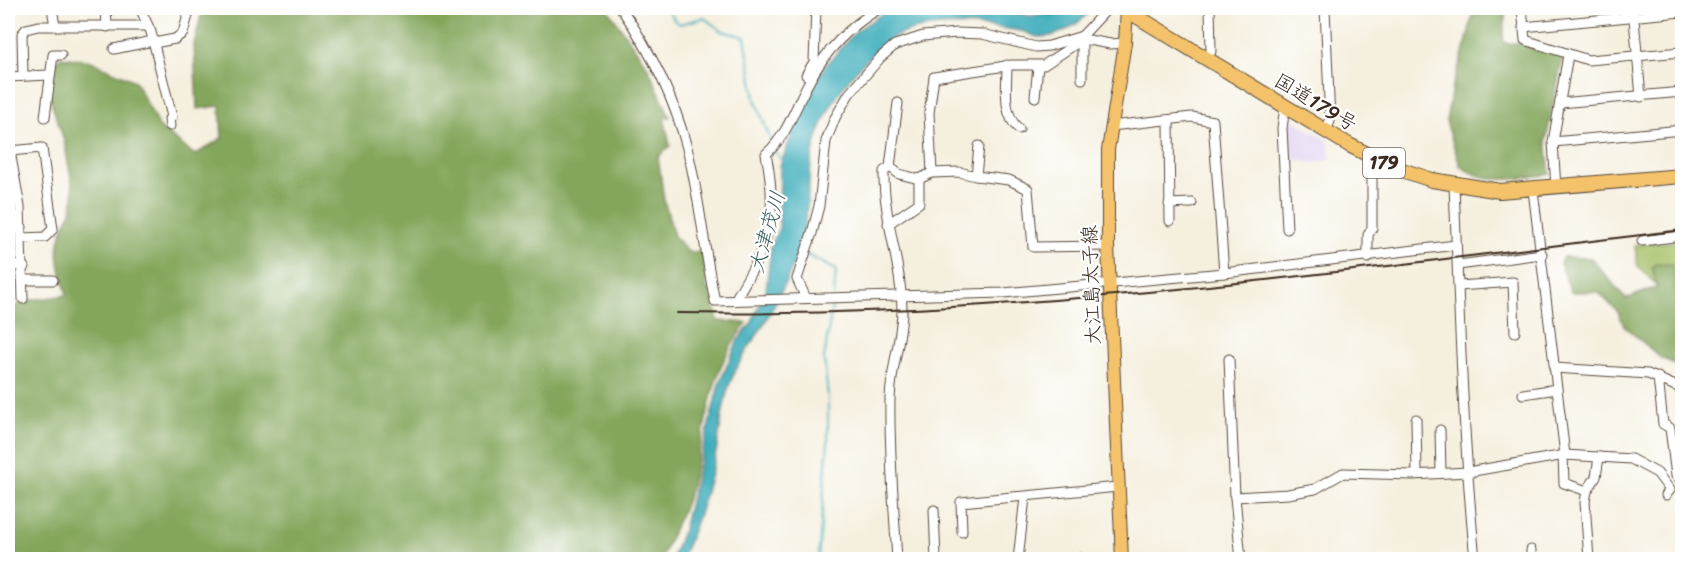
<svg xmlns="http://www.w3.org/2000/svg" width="1690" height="567" viewBox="0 0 1690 567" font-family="Sriracha,'Klee One',sans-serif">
<rect width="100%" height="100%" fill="#fff"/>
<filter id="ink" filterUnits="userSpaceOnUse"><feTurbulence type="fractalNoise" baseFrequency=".0167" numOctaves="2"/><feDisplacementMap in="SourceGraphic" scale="12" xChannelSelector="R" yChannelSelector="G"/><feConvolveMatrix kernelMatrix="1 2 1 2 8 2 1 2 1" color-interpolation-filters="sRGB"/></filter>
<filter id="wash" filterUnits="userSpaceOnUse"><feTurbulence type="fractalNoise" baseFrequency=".008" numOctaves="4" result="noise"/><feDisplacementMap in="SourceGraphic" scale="24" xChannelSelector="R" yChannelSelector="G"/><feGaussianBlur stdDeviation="1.35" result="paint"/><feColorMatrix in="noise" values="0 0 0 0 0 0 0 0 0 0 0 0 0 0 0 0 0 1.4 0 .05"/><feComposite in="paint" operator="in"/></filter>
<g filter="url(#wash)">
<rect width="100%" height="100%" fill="#f5efde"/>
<polygon fill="#e2d4f3" points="1290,118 1328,141 1330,160 1314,163 1286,158 1285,126"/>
<polygon fill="#a6c066" stroke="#707542" stroke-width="1.5" points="1682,241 1682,322 1670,299 1637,265 1635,245"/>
<g fill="#84a65b" stroke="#60683c" stroke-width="1.5">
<path d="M201,8h405l4,4 38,55 22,50h-6l6,29 -12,11 6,43 10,36 15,16 14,-1 4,37 5,5 6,28 29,2c-42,49 -40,115 -59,173 -7,22 -20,41 -26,63l-654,1v-250l17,-9 42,-6c-6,-20 -13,-43 -5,-63 3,-9 9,-17 10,-26 4,-16 -4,-39 -6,-55 -3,-28 -35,-72 -5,-94l30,4 44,20 25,47 35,27 27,-17 -2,-32 -23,3 -3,-65 8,-32z"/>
<path d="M1474,8h32l-3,33 5,3 12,-2 43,14 -17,84 4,34c-32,5 -63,12 -90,-8l-14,-45 6,-33 15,-48z"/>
<polygon points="1563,257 1591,258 1626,299 1657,287 1652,268 1655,264 1672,264 1676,292 1682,305 1682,367 1661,358 1624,326 1618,312 1598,292 1571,292 1560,263"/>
</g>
<path fill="#3eadbb" stroke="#3c6c6c" stroke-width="1.5" d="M896,8h102l32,8 30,-5 4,-3h28c-12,16 -33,30 -54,29 -6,-1 -11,-5 -17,-6 -34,-6 -103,-12 -133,10 -39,29 -70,75 -77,123 -4,32 -3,63 -15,94 -9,22 -21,48 -34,69 -12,20 -22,31 -31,54 -10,24 -10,51 -16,76 -8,34 -19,70 -34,102l-10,1 12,-30 36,-146 19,-44 13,-16 15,-34 5,-44 8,-18 1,-62 23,-61 20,-36 33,-38 30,-20z"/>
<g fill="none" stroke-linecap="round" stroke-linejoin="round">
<g stroke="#3eadbb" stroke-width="2">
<polyline points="667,8 675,21 680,24 704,18 722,31 745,37 755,99 772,144"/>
<polyline points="774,150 783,162"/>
<polyline points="807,255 836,270 834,295"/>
<polyline points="818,560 828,442 828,397 824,358 833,300"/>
</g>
</g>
</g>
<g filter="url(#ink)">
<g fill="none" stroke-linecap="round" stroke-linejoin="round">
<defs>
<g id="minor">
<polyline points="52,8 55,26"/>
<polyline points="106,8 107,27"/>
<polyline points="140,8 151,32 172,117 169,119 170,126"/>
<path d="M621,8c29,42 53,90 66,140 13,50 17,102 28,153l288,-8 221,-20 232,-28"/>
<polyline points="1018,8 1049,8"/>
<polyline points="1325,8 1330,121 1326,131"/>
<polyline points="1522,8 1525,40 1588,60 1682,52"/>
<polyline points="1633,8 1641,97"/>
<polyline points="1523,27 1682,12"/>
<polyline points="154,43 175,39 183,33 190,8"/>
<polyline points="114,49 153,41"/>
<polyline points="1208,59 1211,51 1210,8"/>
<path d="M1007,65c0,21 -5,50 12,64"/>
<polyline points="806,75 814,62 816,8"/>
<polyline points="23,76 22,34 26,29 38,26 148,26"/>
<polyline points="8,77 49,75"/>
<polyline points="1082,79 1082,36"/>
<polyline points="1035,97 1038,66"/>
<polyline points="1560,103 1682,92"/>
<polyline points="1285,107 1282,128 1287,229"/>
<polyline points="45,117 53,55 61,55"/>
<polyline points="1169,120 1170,221"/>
<polyline points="1111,126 1192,117 1213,121 1224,273"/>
<polyline points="8,140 20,207 23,299"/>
<polyline points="1553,142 1682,130"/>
<polyline points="979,146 976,176 1009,180 1028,189 1033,247 1108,246"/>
<polyline points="10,151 42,148 53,229 45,237 22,238"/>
<polyline points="890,167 899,174 919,179 932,173 959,172 976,176"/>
<polyline points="932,173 929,113 934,77 1012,65 1044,65 1083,39 1110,44 1125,43"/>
<path d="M1454,185c5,125 9,250 21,375"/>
<polyline points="1556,188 1553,142 1568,55"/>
<polyline points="1533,190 1565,455"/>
<polyline points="1169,204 1192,203"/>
<polyline points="888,224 919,203 919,179"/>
<polyline points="8,228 22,227"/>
<polyline points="1642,241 1682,236"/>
<polyline points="1368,258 1368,235 1372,228 1372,158"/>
<polyline points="8,264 24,267"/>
<polyline points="1458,265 1542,254"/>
<polyline points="24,280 53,280"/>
<polyline points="1459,286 1513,282 1515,332"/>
<path d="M736,298c33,-55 43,-80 30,-144 23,-20 29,-48 44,-74 16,-30 42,-55 70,-72"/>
<polyline points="806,298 797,279 812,233 819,206 826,141 835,118 849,94 881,57 895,45 923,36 957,33 982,34 1036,47 1049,46 1082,36 1108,8"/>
<polyline points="1229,359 1235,497 1241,560"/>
<polyline points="1554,368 1648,374 1682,389"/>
<polyline points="1658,377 1663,424 1670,428 1676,476 1682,480"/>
<polyline points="1523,394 1557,389"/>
<polyline points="1416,419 1417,474"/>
<polyline points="1440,430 1441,473"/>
<polyline points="1563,455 1564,483 1587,491"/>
<polyline points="1235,497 1288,494 1315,489 1343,473 1412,475 1468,472 1565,455 1631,459 1657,473 1670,490 1666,495"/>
<polyline points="934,510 936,560"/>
<polyline points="962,532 961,502 1118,487"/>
<polyline points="1531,550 1531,560"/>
<polyline points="1080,558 1081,560"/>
<path d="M897,560c-3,-54 -8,-108 -7,-161 1,-30 11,-58 12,-87 0,-48 -19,-93 -18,-141l6,-4 8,-64"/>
<polyline points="1018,560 1025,497"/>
<polyline points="1589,560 1585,502 1587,491 1596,477 1599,457"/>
</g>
<polyline id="major" points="1122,560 1108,246 1108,150 1125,43 1127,8"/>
<polyline id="highway" points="1123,8 1349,145 1393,167 1432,180 1500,191 1682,176"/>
</defs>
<use href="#minor" stroke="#57483b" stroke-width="11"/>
<use href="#major" stroke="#57483b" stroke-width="14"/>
<use href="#highway" stroke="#57483b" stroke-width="16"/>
<use href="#minor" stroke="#fff" stroke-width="9"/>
<use href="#major" stroke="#f3c26a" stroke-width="12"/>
<use href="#highway" stroke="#f3c26a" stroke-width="14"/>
<path stroke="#3b2a1e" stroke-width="2" d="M677,313c337,6 672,-43 1005,-83"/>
</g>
</g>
<g text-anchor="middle" stroke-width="4.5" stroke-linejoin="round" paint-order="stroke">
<rect fill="#fff" stroke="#766a62" stroke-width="1.5" x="1363" y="148" width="42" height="30" rx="4.5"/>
<g font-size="18" font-weight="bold" fill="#3b2a1e">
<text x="1384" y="169">179</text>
</g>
<g font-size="20" fill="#3b2a1e" stroke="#fff">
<text transform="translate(1316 102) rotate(31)" y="7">国道179号</text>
<text transform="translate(1091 285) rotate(-92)" y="7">大江島太子線</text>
</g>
<g font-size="21" font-style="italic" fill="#3c5e5d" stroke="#fff">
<text transform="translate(767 232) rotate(-74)" y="7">大津茂川</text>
</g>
</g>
<rect width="1690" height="567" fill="none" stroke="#fff" stroke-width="30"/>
</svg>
